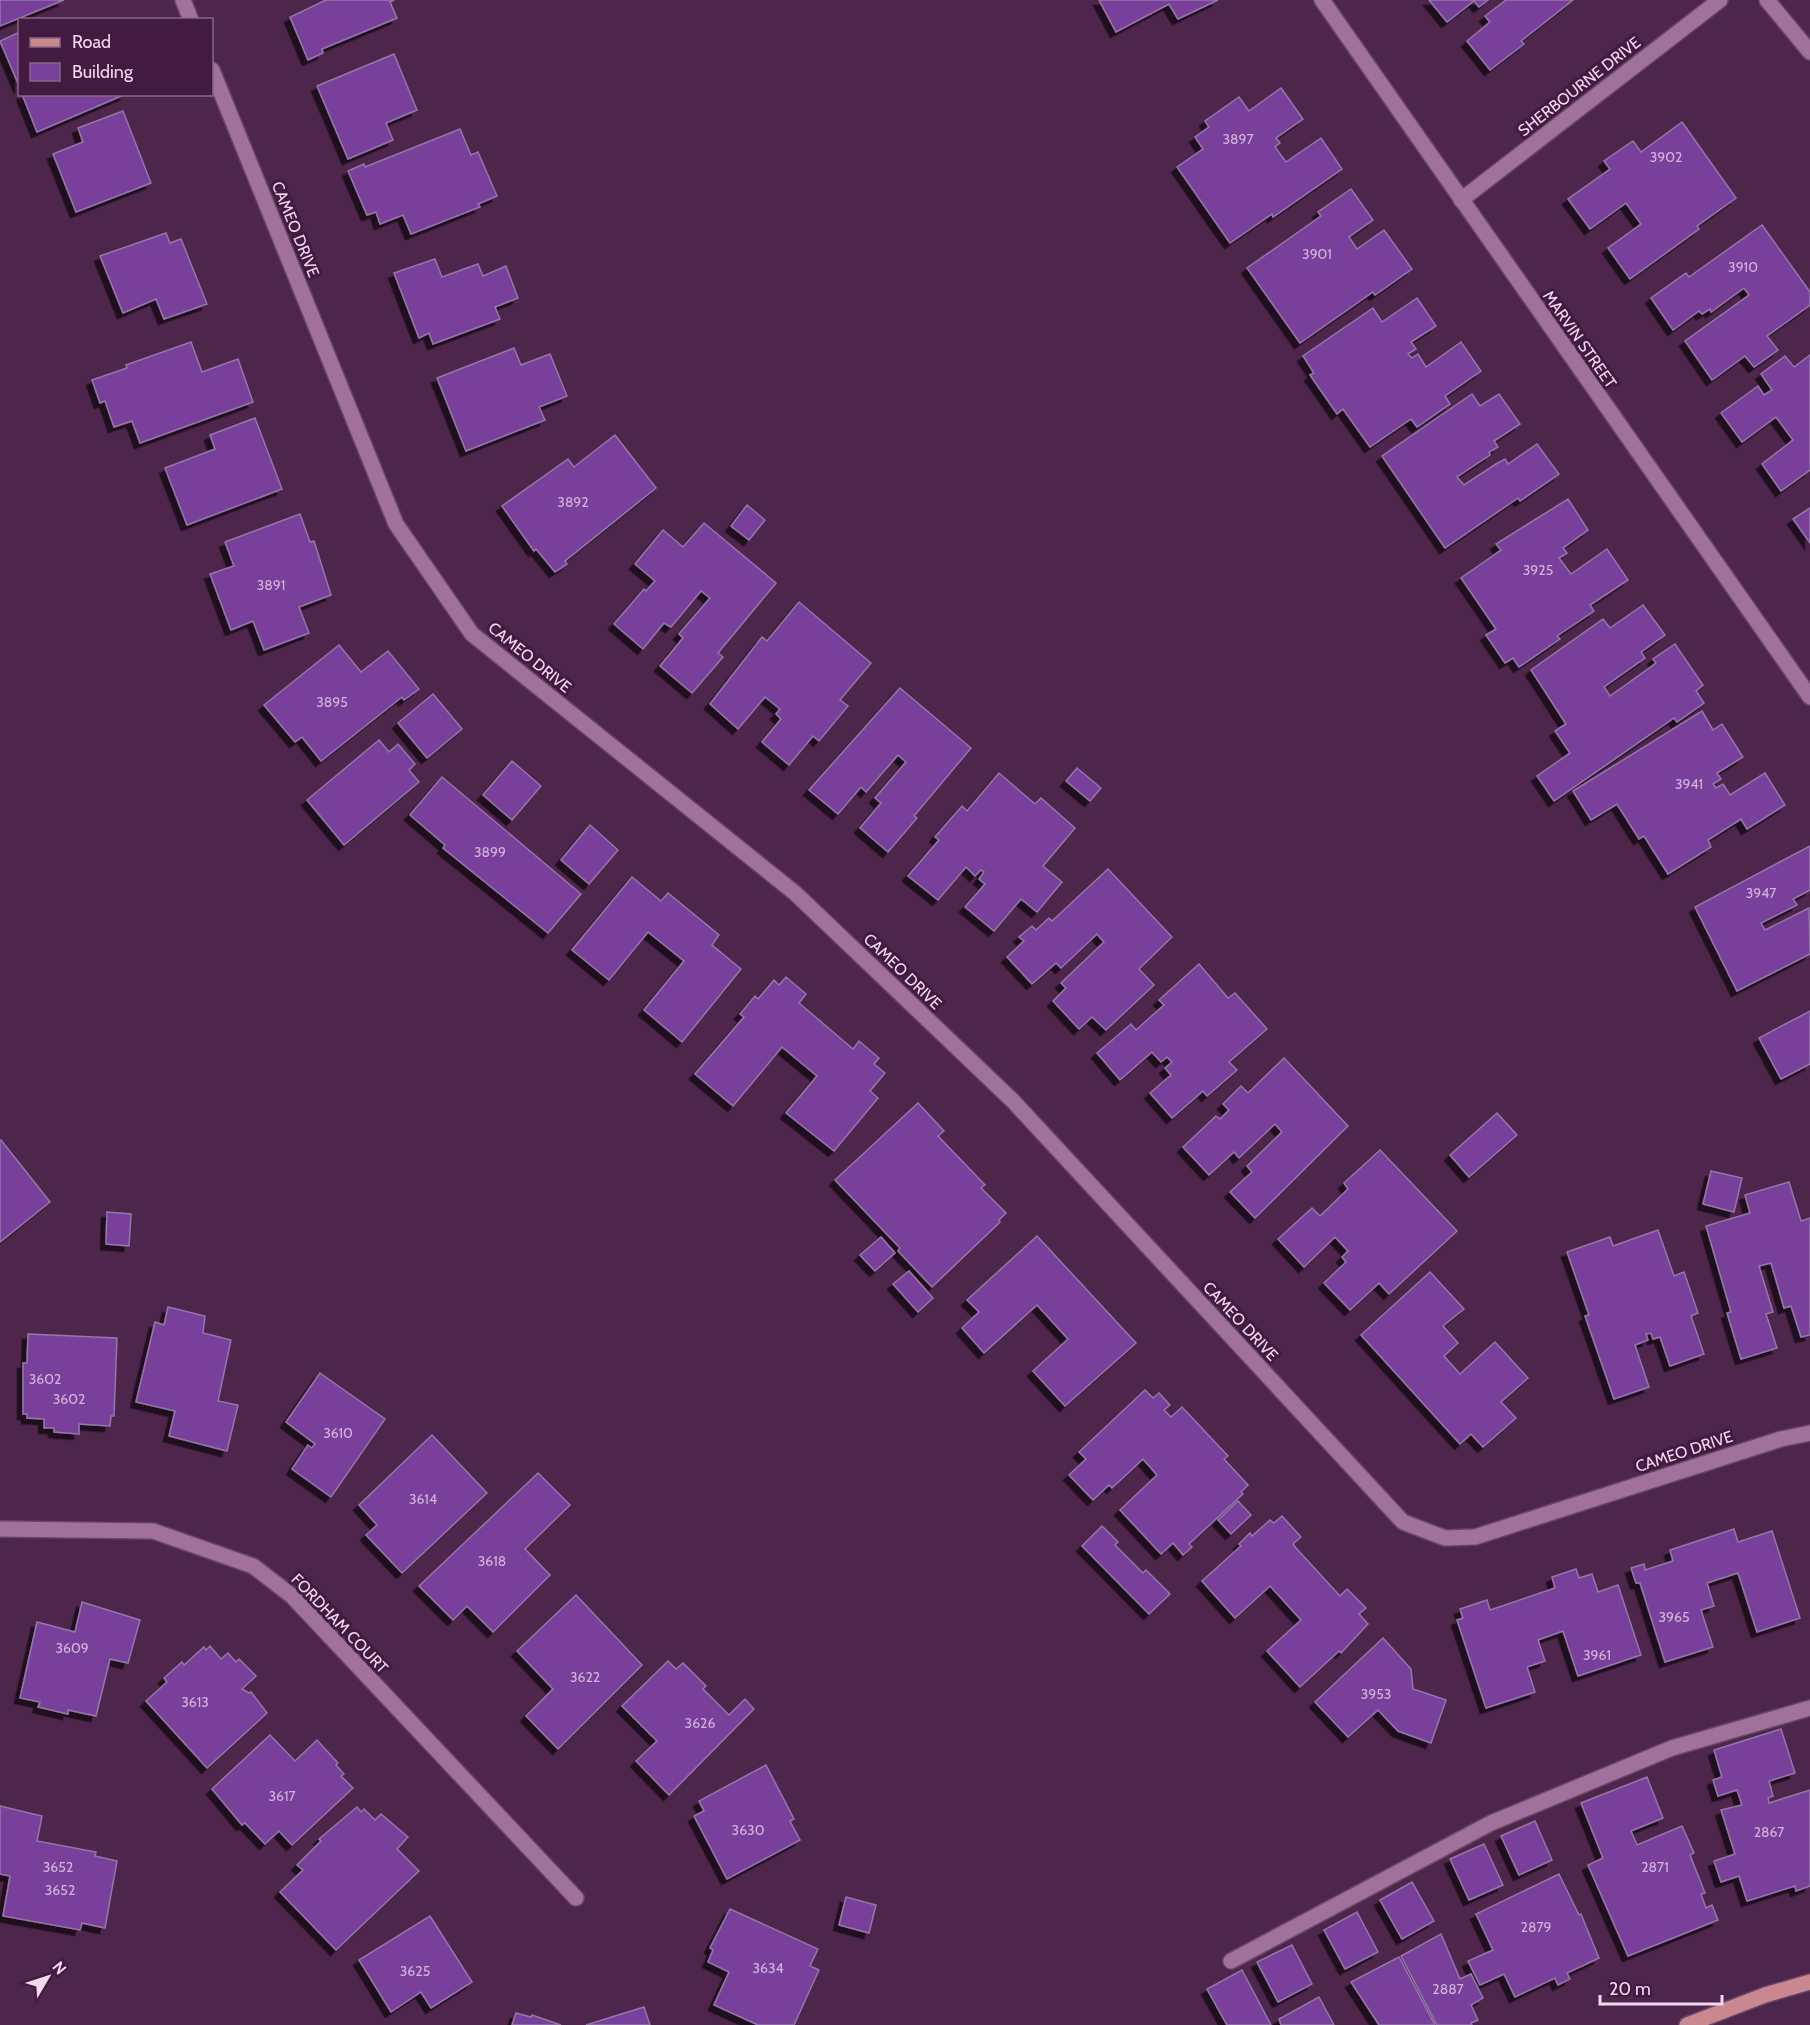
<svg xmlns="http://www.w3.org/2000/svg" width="1810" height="2025" viewBox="0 0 1810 2025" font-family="Cabin,sans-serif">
<defs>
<filter id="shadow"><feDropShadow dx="-5.5" dy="5.5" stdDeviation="0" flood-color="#0009"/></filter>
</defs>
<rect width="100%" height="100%" fill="#4e254b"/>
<g fill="#78419b" stroke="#9476a9" stroke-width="1.5" filter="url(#shadow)">
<polygon points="0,0 64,0 0,26"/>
<polygon points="326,0 394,0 390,2 397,18 322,49 323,53 308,60 290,17"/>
<polygon points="1099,0 1218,0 1178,19 1169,4 1116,32"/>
<polygon points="1429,0 1488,0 1479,7 1474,1 1447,22"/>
<polygon points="1506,0 1573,0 1521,41 1524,44 1490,70 1467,41 1490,22 1485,16"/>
<polygon points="20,32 20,88 0,41"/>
<polygon points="394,54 417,110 386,123 393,140 348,159 317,86"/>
<polygon points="1281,88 1303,119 1276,138 1280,143 1275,147 1286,162 1321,138 1342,169 1273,217 1272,214 1230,243 1177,167 1203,149 1195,137 1209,127 1205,121 1239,97 1249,111"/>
<polygon points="22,94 126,94 37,132"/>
<polygon points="123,111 151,183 76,212 53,154 83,142 78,128"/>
<polygon points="1682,122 1736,198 1697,226 1699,229 1630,279 1608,248 1641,224 1626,203 1590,229 1568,199 1610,169 1604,161 1633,141 1641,152"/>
<polygon points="460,129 471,155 478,152 497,196 478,204 480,207 411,234 403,215 380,224 376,212 367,215 348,171 364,164 365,167"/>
<polygon points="1351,189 1373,220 1349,237 1357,249 1384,230 1412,269 1375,295 1373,292 1300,343 1247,268 1321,216 1318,212"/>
<polygon points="1762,225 1810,292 1810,305 1767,336 1778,350 1754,367 1745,356 1712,380 1685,341 1749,295 1744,288 1711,312 1710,309 1702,314 1699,311 1673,330 1651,298 1686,273 1689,277"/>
<polygon points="166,233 170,243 181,239 207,304 164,319 156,299 123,313 100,256"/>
<polygon points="435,259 442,277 478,264 483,276 506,266 518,298 495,307 500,319 433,344 429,333 419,338 394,273"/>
<polygon points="1417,298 1436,326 1411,342 1416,349 1408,354 1412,358 1418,354 1426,367 1461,342 1481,371 1445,396 1450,404 1417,427 1411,419 1370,447 1343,409 1337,414 1310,375 1314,373 1303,356 1373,308 1382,322"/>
<polygon points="191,342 202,372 238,359 253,402 140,443 132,421 114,427 105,401 100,403 92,380 127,368 126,365"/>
<polygon points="514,348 521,365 550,354 567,396 539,407 545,420 466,451 437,378"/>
<polygon points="1810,355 1810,470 1781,491 1762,464 1793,440 1776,417 1742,442 1721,413 1758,386 1764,395 1772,390 1761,374 1785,356 1794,367"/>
<polygon points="1472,394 1480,406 1499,394 1520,424 1494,441 1498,447 1489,452 1490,455 1457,477 1464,485 1496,464 1505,459 1508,464 1537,444 1559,474 1520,501 1518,498 1445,548 1382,456"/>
<polygon points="255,418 282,489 187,525 165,468 215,449 210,435"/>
<polygon points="615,435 656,488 565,561 567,564 555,572 536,549 534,551 502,506 568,459 574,467"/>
<polygon points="1568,499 1588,530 1563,548 1567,553 1559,558 1571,574 1607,549 1628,580 1590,605 1594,611 1557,636 1560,639 1519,667 1513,658 1505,663 1486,635 1496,629 1461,578 1501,550 1496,544"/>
<polygon points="747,505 765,520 749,540 731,526"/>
<polygon points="1810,508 1810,543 1793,519"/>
<polygon points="300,514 310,542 314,541 331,595 299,607 309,633 264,650 253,621 231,630 210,574 234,566 225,542"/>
<polygon points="704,523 776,583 718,653 723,657 692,693 660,666 683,638 679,634 710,598 701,591 671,627 664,623 643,649 614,624 644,589 646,591 655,581 635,564 663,530 683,547"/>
<polygon points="799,602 871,663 840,700 848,706 819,741 813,736 789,765 762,742 781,719 776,714 780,709 765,697 738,729 710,704 762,637 767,641"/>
<polygon points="1643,605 1665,635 1641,652 1645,658 1604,687 1610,696 1656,663 1653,659 1675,644 1703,685 1696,691 1704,703 1677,722 1674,718 1554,801 1537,776 1570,753 1555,731 1566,724 1531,670 1603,619 1610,628"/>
<polygon points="339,645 361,672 388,651 419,689 404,700 402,697 321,761 302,737 295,742 264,705"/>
<polygon points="900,688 971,748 914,816 917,818 888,852 860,828 881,803 875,798 906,762 898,755 866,792 861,787 838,814 809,790"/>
<polygon points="433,694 462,729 427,758 398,723"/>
<polygon points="1702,711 1713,730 1722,724 1743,757 1717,773 1721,779 1713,784 1716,788 1723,784 1730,795 1765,773 1785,805 1747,829 1741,819 1708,840 1711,847 1668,874 1644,836 1639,839 1617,804 1591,820 1573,791"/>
<polygon points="379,740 389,752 398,744 415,764 409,770 419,782 344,845 307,800"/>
<polygon points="512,761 541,786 512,820 483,795"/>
<polygon points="1077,768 1101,788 1090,801 1066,781"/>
<polygon points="999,773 1035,804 1041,798 1075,828 1043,866 1062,882 1037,912 1021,899 994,931 965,907 985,884 979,879 984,872 981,870 975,876 966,867 938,900 908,876 939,840 935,837 962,806 967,811"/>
<polygon points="442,777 581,894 548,933 443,848 445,845 410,815"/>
<polygon points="590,825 618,850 589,884 561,860"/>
<polygon points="1810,846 1810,890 1793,899 1797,905 1761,923 1765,930 1809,908 1810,954 1737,991 1695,907"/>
<polygon points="1108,869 1172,937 1139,969 1154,985 1106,1030 1092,1017 1079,1029 1053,1001 1066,988 1061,983 1104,942 1097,934 1061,968 1056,963 1032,984 1007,957 1024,941 1019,937 1032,926 1036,930 1049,918 1052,921"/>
<polygon points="632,877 661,901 668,893 719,935 712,945 741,969 682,1042 644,1010 684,961 648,932 609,980 572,950"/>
<polygon points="1199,964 1228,998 1235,993 1267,1029 1229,1062 1237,1070 1207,1096 1203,1091 1172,1118 1150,1093 1171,1075 1165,1068 1172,1062 1167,1057 1161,1062 1152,1052 1120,1080 1097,1053 1131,1024 1136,1030 1164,1005 1159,1000"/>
<polygon points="786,977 806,994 799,1003 853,1049 859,1041 879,1058 874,1064 885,1073 870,1091 878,1098 834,1151 786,1113 817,1076 782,1047 733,1106 695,1074 744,1017 740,1014 755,996 758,999 774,980 779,985"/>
<polygon points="1810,1011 1810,1064 1781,1079 1759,1038"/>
<polygon points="1284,1058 1348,1126 1255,1218 1230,1192 1252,1172 1247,1166 1282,1132 1275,1124 1239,1158 1234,1152 1209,1175 1183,1147 1216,1116 1220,1119 1229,1110 1223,1104 1241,1086 1248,1093"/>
<polygon points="918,1103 944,1131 938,1136 985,1185 981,1188 1006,1213 999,1220 1000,1222 932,1287 898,1251 900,1248 835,1180"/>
<polygon points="1497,1113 1517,1135 1469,1177 1450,1155"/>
<polygon points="1,1140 50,1202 0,1242 0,1141"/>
<polygon points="1380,1150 1457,1231 1389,1294 1379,1283 1350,1310 1324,1283 1346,1262 1342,1257 1348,1251 1335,1237 1304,1267 1278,1239 1312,1208 1320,1216 1348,1189 1344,1183"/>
<polygon points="1711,1171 1742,1178 1734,1212 1703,1204"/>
<polygon points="1789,1182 1801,1221 1810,1218 1810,1335 1801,1337 1791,1306 1784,1308 1771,1263 1759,1266 1773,1312 1766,1314 1777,1348 1741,1359 1727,1313 1731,1312 1706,1226 1750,1213 1745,1195"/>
<polygon points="107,1212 131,1214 129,1246 106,1244"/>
<polygon points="1658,1230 1674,1276 1684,1272 1698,1313 1691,1316 1704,1354 1670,1366 1660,1337 1653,1339 1651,1333 1646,1334 1648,1340 1635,1345 1649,1387 1614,1399 1585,1316 1589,1315 1567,1252 1610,1237 1613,1246"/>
<polygon points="1037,1236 1136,1343 1065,1406 1033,1371 1068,1339 1037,1305 984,1353 962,1328 979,1312 967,1300"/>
<polygon points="881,1237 895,1253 875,1271 860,1255"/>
<polygon points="909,1271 933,1298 918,1312 893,1284"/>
<polygon points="1430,1272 1464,1309 1443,1326 1458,1343 1444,1356 1460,1374 1495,1342 1528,1378 1501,1402 1516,1418 1483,1447 1471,1434 1460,1444 1361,1335"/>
<polygon points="168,1307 205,1316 203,1333 231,1340 218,1401 238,1405 227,1451 169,1436 175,1411 136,1402 155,1322 164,1325"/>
<polygon points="28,1334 117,1338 114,1416 111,1416 110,1426 79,1424 79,1434 54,1432 54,1428 44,1428 44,1419 27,1418 27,1414 23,1414 23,1363 27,1363"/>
<polygon points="320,1373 385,1419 331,1497 292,1469 308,1445 312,1448 315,1444 286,1422"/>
<polygon points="1145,1390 1153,1398 1159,1393 1170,1405 1164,1410 1171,1417 1182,1407 1228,1456 1224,1459 1248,1485 1241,1492 1243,1494 1189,1544 1192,1547 1183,1555 1173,1543 1161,1554 1120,1510 1157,1475 1143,1459 1112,1488 1109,1485 1093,1500 1069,1475 1086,1459 1079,1452"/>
<polygon points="432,1435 487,1493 402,1573 366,1535 377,1525 359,1505"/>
<polygon points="538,1473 570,1505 525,1549 550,1575 493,1632 467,1606 453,1620 419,1586"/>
<polygon points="1238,1501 1251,1515 1231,1534 1218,1520"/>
<polygon points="1282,1516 1301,1537 1293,1544 1296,1548 1340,1596 1347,1589 1366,1608 1359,1614 1368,1624 1341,1653 1339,1651 1300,1687 1267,1651 1301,1620 1270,1586 1235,1618 1202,1581 1241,1546 1239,1544 1250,1533 1252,1536 1270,1520 1274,1523"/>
<polygon points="1102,1526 1118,1542 1115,1545 1143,1573 1146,1570 1170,1594 1149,1614 1082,1546"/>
<polygon points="1734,1529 1738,1542 1772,1531 1800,1618 1757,1632 1738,1573 1707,1583 1714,1606 1701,1610 1713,1647 1665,1662 1640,1583 1636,1583 1631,1568 1644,1564 1645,1570 1673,1561 1670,1550"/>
<polygon points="1576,1569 1579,1578 1592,1574 1598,1592 1618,1585 1641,1655 1578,1676 1563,1631 1538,1640 1545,1661 1527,1667 1535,1692 1486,1708 1457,1620 1463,1618 1460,1609 1487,1600 1490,1610 1555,1588 1552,1577"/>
<polygon points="576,1595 642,1665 558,1749 526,1716 553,1689 517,1651"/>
<polygon points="82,1602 140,1620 128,1663 110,1659 96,1716 68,1710 68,1714 38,1707 40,1702 20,1698 37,1622 75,1632"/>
<polygon points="1383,1638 1411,1669 1413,1689 1446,1700 1431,1743 1398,1731 1378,1710 1348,1737 1315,1702"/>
<polygon points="210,1646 221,1659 228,1653 236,1662 239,1659 256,1676 242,1689 249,1693 251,1692 267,1713 207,1768 146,1701 167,1682 164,1678 182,1662 184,1665 204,1647 206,1650"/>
<polygon points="668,1661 676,1669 683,1663 706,1686 703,1689 729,1715 745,1699 754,1709 669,1795 636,1761 657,1741 622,1706"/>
<polygon points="1781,1729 1795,1773 1769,1781 1773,1796 1768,1798 1769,1803 1810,1790 1810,1886 1796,1891 1795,1886 1747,1901 1739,1876 1721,1882 1714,1861 1735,1854 1721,1810 1742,1805 1737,1790 1718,1796 1713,1780 1722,1777 1714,1750"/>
<polygon points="270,1735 295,1761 317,1740 338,1763 336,1765 344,1774 341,1776 353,1788 292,1845 279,1831 265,1844 245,1823 242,1825 212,1789"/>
<polygon points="766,1765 794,1819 790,1821 800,1840 727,1879 694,1816 704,1811 699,1801"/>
<polygon points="1647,1777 1663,1818 1631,1831 1637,1845 1682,1826 1694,1853 1690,1855 1705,1893 1701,1894 1706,1908 1712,1905 1718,1920 1628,1956 1588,1865 1603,1858 1581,1803"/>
<polygon points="0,1806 42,1816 37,1841 96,1852 95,1856 117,1861 105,1928 82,1923 80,1930 3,1916 10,1876 0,1874"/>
<polygon points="357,1807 361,1812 364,1809 375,1820 381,1814 408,1837 397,1849 419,1871 336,1950 280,1892 303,1870 297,1865 321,1841 319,1839"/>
<polygon points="1535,1821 1552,1860 1519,1875 1501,1836"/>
<polygon points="1484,1844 1503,1885 1469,1900 1450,1859"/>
<polygon points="1559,1874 1579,1915 1581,1914 1599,1958 1567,1973 1570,1979 1558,1985 1555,1978 1515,1997 1504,1974 1480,1985 1468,1961 1493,1950 1476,1914"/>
<polygon points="1412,1882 1434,1921 1402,1939 1380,1900"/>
<polygon points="846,1897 876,1905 869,1933 839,1925"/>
<polygon points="730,1909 818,1949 810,1966 819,1970 794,2025 758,2025 714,2005 729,1972 708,1962 713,1950 710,1948"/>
<polygon points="1357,1912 1378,1952 1345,1969 1324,1930"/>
<polygon points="430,1916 472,1982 431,2008 421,1992 391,2012 359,1960"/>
<polygon points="1441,1934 1460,1979 1471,1974 1483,1998 1471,2005 1478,2020 1471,2023 1472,2025 1437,2025 1401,1956"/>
<polygon points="1292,1945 1312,1984 1278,2002 1257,1962"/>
<polygon points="1399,1957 1435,2025 1379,2025 1351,1982"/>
<polygon points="1242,1970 1271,2025 1227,2025 1207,1989"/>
<polygon points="1319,1997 1334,2025 1281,2025 1279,2019"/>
<polygon points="644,2007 650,2025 586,2025"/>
<polygon points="516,2013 531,2017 532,2015 561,2025 512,2025"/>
</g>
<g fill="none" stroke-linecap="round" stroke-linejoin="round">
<defs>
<g id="minor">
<polyline points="183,0 191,20"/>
<polyline points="1322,0 1810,697"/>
<polyline points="1767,0 1810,52"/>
<polyline points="212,70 396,524 472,634 795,893 1013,1101 1403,1522 1445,1538 1475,1537 1781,1439 1810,1433"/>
<polyline points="1461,200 1720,0"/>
<polyline points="0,1529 153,1531 253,1566 292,1596 576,1898"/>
<polyline points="1231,1961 1491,1823 1672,1748 1810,1708"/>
</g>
<polyline id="major" points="1687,2025 1765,1995 1810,1982"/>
</defs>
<use href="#minor" stroke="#684565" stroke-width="18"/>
<use href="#major" stroke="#684565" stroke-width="18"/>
<use href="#minor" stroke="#a0719b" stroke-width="15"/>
<use href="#major" stroke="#c98890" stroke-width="15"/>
</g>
<g text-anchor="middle" stroke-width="6" stroke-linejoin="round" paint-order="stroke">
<g font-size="14" fill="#d4b3da">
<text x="1238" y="144">3897</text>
<text x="1666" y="162">3902</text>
<text x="1317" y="259">3901</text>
<text x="1743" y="272">3910</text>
<text x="573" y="507">3892</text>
<text x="1538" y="575">3925</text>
<text x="271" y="590">3891</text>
<text x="332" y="707">3895</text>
<text x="1689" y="789">3941</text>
<text x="490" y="857">3899</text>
<text x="1761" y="898">3947</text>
<text x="45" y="1384">3602</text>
<text x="69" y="1404">3602</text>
<text x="338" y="1438">3610</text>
<text x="423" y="1504">3614</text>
<text x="492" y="1566">3618</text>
<text x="1674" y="1622">3965</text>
<text x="72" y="1653">3609</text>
<text x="1597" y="1660">3961</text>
<text x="585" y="1682">3622</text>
<text x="1376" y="1699">3953</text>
<text x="195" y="1707">3613</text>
<text x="700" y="1728">3626</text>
<text x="282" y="1801">3617</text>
<text x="748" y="1835">3630</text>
<text x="1769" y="1837">2867</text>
<text x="58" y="1872">3652</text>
<text x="1655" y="1872">2871</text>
<text x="60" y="1895">3652</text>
<text x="1536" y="1932">2879</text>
<text x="768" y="1973">3634</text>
<text x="415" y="1976">3625</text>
<text x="1448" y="1994">2887</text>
</g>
<g font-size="16" fill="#f3d9ef" stroke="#431a40">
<text transform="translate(1579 86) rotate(-38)" y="6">SHERBOURNE DRIVE</text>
<text transform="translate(296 229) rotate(68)" y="6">CAMEO DRIVE</text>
<text transform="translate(1580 339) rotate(55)" y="6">MARVIN STREET</text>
<text transform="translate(530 657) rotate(39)" y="6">CAMEO DRIVE</text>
<text transform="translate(903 971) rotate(44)" y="6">CAMEO DRIVE</text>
<text transform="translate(1241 1321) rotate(47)" y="6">CAMEO DRIVE</text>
<text transform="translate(1684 1451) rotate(-18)" y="6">CAMEO DRIVE</text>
<text transform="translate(340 1623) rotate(46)" y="6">FORDHAM COURT</text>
</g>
</g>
<rect x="18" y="18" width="195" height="78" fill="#431a40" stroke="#896686" stroke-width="1.5"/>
<rect x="30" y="38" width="30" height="9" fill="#c98890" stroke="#896686" stroke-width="1.5"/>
<text x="72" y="48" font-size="18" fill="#f3d9ef">Road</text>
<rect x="30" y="63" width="30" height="18" fill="#78419b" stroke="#896686" stroke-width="1.5"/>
<text x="72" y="78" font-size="18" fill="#f3d9ef">Building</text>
<g transform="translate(48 1977) rotate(51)" stroke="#431a40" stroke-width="4.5" paint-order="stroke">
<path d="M0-4.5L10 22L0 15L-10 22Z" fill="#f3d9ef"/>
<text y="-9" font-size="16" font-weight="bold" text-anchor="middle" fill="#f3d9ef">N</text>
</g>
<path d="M1600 1995v9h122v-9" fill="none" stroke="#f3d9ef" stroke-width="3"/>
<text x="1609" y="1995" font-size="18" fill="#f3d9ef" stroke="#431a40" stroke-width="4.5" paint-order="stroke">20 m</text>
</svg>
